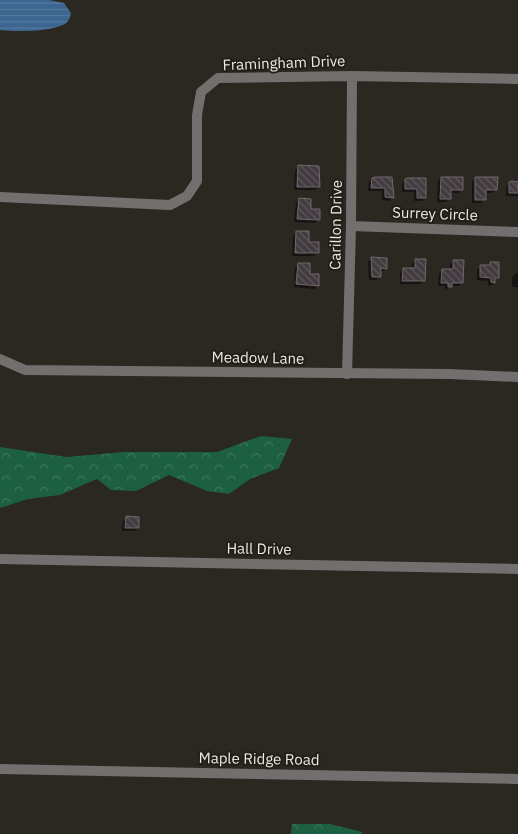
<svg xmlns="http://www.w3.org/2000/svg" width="518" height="834" viewBox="0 0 518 834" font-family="'IBM Plex Sans',sans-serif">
<defs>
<pattern id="forest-crowns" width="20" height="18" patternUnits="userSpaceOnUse" patternTransform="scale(1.25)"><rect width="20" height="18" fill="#1c5f42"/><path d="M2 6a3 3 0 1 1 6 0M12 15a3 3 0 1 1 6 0" fill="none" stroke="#3d765d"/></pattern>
<pattern id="water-rules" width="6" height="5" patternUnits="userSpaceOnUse" patternTransform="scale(1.25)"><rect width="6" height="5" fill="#3b6690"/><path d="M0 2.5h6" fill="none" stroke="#587c9f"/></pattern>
<pattern id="building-back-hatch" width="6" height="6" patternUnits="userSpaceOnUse" patternTransform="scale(1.25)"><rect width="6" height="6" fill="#423b40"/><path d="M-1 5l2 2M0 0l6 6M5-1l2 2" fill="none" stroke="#5d585b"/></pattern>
</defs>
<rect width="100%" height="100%" fill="#2b2721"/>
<g fill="url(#forest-crowns)">
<polygon points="261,436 292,439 279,468 250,479 229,494 207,491 169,475 136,491 111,490 97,479 60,495 28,499 0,508 0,447 67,457 124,452 217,452"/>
<polygon points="292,824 330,824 362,832 362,834 291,834"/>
</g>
<path fill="url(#water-rules)" d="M0,0h49l15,3 7,10c-1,4 -2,8 -6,11 -15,8 -48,8 -65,6z"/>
<g fill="#0007">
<polygon points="298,167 319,186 315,190 294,190 295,170"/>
<polygon points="441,178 461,190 458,193 450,193 449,198 446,202 437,202 438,181"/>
<polygon points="476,178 496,190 492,193 485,193 485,199 481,203 472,203 472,182"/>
<polygon points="372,179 391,179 392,197 389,201 382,200 382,191 368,191 369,182"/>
<polygon points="406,180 425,180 425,198 422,201 414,201 414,192 402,192 402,184"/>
<polygon points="510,183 518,183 518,196 506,196 506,187"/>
<polygon points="299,200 318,220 315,223 294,222 296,203"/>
<polygon points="296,232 318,252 314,256 292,256 293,236"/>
<polygon points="371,259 386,268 382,272 380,271 379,276 376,280 369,280 368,262"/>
<polygon points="415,260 424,281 420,284 400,284 400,273 403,269 412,269 412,264"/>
<polygon points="453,261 462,282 459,286 451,286 445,290 445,286 438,286 439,274 442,271 450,271 450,265"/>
<polygon points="491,263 497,278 491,286 488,285 488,281 477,280 477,270 481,266 487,266"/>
<polygon points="299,265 318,285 314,289 294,287 295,268"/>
<polygon points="516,273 518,273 518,287 512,287 512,277"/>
<polygon points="127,518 138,528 134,531 122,531 123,521"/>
</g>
<g fill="url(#building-back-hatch)" stroke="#70686e">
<polygon points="298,165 319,166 320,187 297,187"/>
<polygon points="375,177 392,177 394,198 385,197 385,188 371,188 372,178"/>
<polygon points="441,177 463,177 463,190 451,190 451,199 440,199"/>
<polygon points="475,177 498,177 497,190 486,190 486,200 475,200"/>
<polygon points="408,178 426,178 426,198 417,198 417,189 405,189 405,179"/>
<polygon points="512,181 518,182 518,193 509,193 509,182"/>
<polygon points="299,198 311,199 311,209 320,209 320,220 297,219"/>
<polygon points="296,231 309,231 309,242 319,242 319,253 295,253"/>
<polygon points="371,257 387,258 387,269 381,268 381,277 372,277"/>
<polygon points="415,259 426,259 425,281 402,281 403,268 415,268"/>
<polygon points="453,260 464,260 463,283 452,283 452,287 448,287 448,283 441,283 442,269 453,269"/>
<polygon points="490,262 499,262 499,278 495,278 495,283 491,282 491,278 480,277 480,265 490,265"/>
<polygon points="298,263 310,263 310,274 319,274 319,286 296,284"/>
<polygon points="126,516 139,517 139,528 125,528"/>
</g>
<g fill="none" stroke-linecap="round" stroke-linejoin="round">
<g stroke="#736f6f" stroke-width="10">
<polyline points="0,197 170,205 187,196 197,181 197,115 201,92 218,78 352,76 518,79"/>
<polyline points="351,226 518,232"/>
<polyline points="0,359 25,370 450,374 518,377"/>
<polyline points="347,374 351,226 352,76"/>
<polyline points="0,559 518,569"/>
<polyline points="0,769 518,779"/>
</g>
</g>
<g text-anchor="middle" stroke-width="4" stroke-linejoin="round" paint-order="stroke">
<g font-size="15" fill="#eceae5" stroke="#221e18">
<text transform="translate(284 63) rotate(-2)" y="5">Framingham Drive</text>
<text transform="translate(435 214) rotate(2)" y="5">Surrey Circle</text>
<text transform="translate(336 225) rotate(-89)" y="5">Carillon Drive</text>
<text transform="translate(258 358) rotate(1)" y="5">Meadow Lane</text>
<text transform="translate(259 549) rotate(1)" y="5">Hall Drive</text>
<text transform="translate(259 759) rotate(1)" y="5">Maple Ridge Road</text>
</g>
</g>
</svg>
